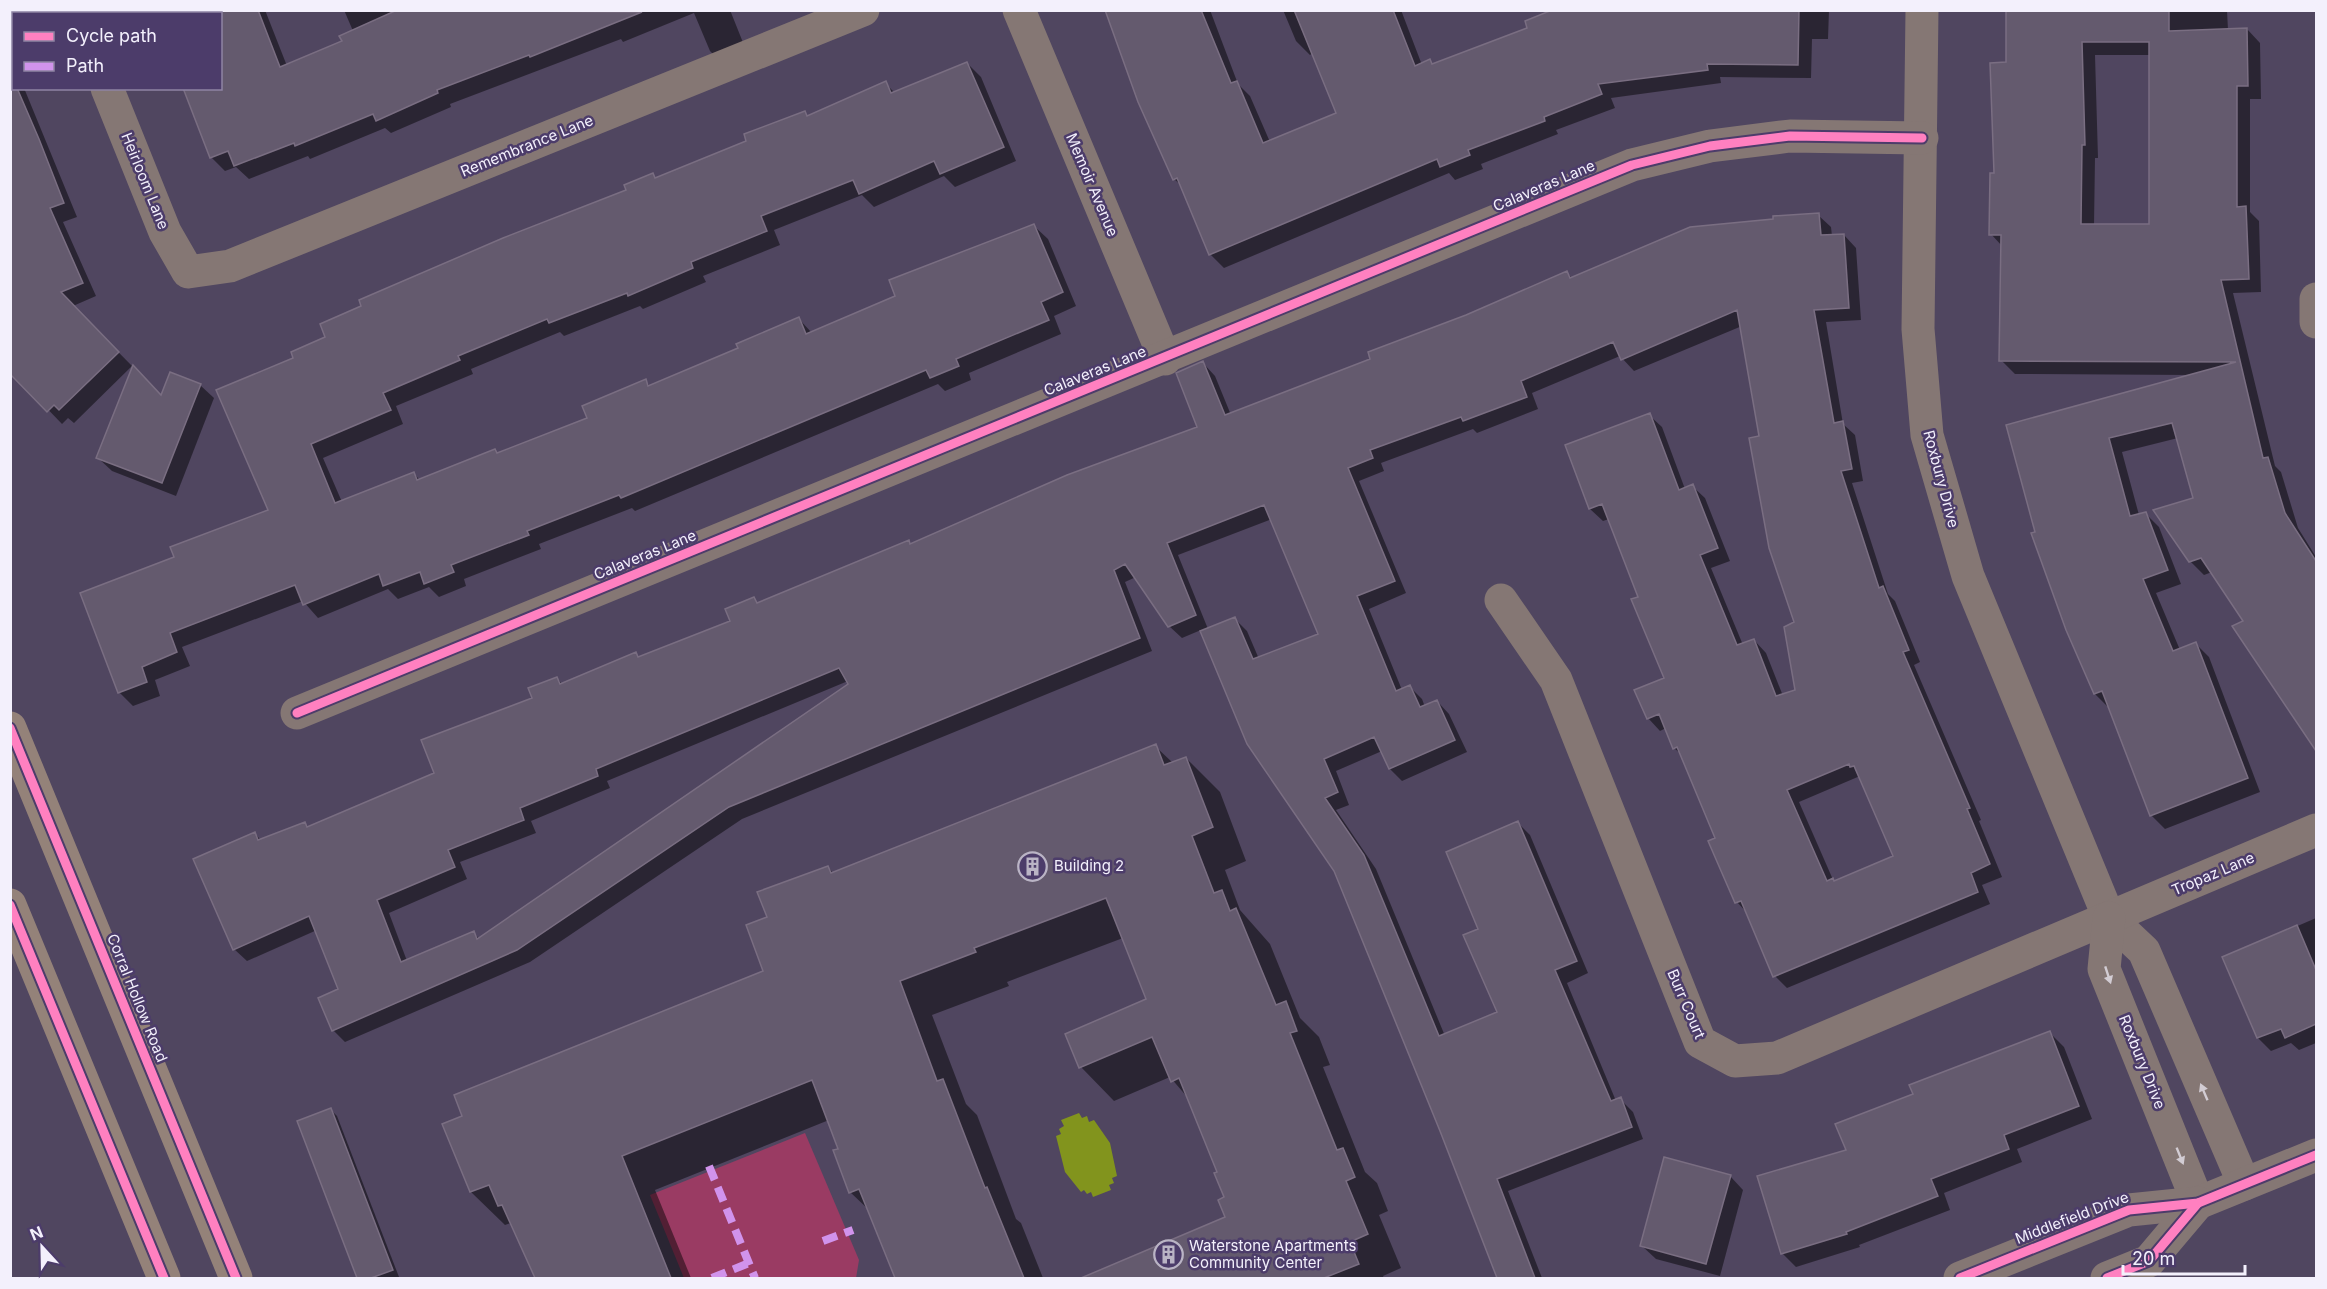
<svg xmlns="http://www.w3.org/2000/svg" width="2327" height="1289" viewBox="0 0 2327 1289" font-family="Inter,sans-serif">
<rect width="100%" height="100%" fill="#504660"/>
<polygon fill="#9a3b63" points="805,1133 859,1260 856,1278 684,1278 650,1195"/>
<polygon fill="#82941d" points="1079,1113 1082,1118 1087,1116 1089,1122 1094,1120 1110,1143 1117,1176 1112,1178 1114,1183 1109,1185 1111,1190 1093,1197 1091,1192 1087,1194 1084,1190 1081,1192 1065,1172 1056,1136 1061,1134 1059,1129 1064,1126 1061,1120"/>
<g fill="#0007" fill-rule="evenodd">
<polygon points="173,10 265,10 287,66 344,42 353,31 344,10 730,10 748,55 724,65 710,51 694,13 623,42 621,39 450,104 451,107 391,133 385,128 310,159 308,156 249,179 236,167 225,171 212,158 185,88 220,88 220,14 174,14"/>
<polygon points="1107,10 1210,10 1238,84 1250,96 1270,142 1338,113 1313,53 1310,55 1296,41 1283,10 1401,10 1422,65 1430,61 1434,65 1529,29 1556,10 1829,10 1828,39 1812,39 1811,78 1720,77 1721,83 1611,98 1615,108 1556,130 1558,134 1481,164 1483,169 1455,180 1449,173 1224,268 1210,254 1182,186 1174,179"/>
<path d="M2008,10h219l1,20 19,-1 13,14 1,56h-11v113l9,9 2,71 -28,1 42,173 6,6 17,56 18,29v189l-71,-124 -33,-50 -8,3 -14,-14 5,-62 -17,-61 -56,14 17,63 6,-2 14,14 22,57 -25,9 24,57 15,-7 14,14 51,135 -95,37 -14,-14 -43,-108 -13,-13 -88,-268 184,-51 -176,-1 -14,-14 1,-114 -11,-12 17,-170zM2095,55h56l-1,171h-56l1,-68h3z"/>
<polygon points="10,29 14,35 14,88 24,88 77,217 63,222 96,296 73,306 132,366 74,423 68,418 62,424 10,370"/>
<polygon points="967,63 981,77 1016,161 955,187 944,176 874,207 862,195 774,230 780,245 703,276 706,282 643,309 640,306 564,336 560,332 471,369 473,374 396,406 403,424 323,458 342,502 414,474 420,480 495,451 499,454 589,419 645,381 651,387 739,349 799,319 812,333 897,297 1034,226 1048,239 1076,306 1054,316 1061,334 969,373 971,380 945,391 938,384 635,511 632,508 539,544 541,549 464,579 466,586 439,597 429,587 398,599 388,589 318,618 303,601 182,647 190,666 155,680 160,696 133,706 119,692 176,558 270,511 295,359 327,338 628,190 652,174 657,179 748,141 804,112 809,117 885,83 895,93"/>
<path d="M1818,215l13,12 1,9 12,-1 12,13 5,72 -35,2 17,102 12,11 8,46 -11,2 36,111 7,7 25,61 -6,3 67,155 -2,1 23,56 -20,8 8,19 -203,84 -12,-12 -27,-62 -11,-12 -20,-63 -35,-84 -8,-7 -8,-20 -6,3 -12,-13 18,-39 -26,-81 -31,-79 -6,2 -13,-12 -23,-63 82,-31 13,12 23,62 7,-3 13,12 25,63 -19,7 32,77 11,-5 12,13 17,43 14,-4 -1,-69 -54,-297 -108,45 -14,-15 -88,37 6,16 -61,24 -4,-4 -92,34 3,8 -25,10 47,112 -37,16 33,81 7,-4 13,13 3,8 12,-6 12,13 18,38 -65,29 -12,-12 -8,-18 -46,20 13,34 -13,5 40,59 69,167 54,-24 -19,-83 38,-106 12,12 58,138 -21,10 49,118 4,-2 13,13 10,27 -135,52 34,87h-44l-57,-147 -106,-260 -86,-128 -48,-113 -19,8 -13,-12 -33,-49 -11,5 27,69 -410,168 -212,143 -185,80 -12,-12 7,-40 -23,-60 -70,31 -13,-12 21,-115 6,6 44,-16 4,3 127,-53 121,-96 6,7 73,-31 4,4 92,-36 22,-23 5,5 149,-62 4,3 287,-117 4,-65 12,13 16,39 141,-55 195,-87 6,6zM1272,519l48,115 -61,25 -12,-28 -12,-12 -27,10 -30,-74zM848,681l2,3 -370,255 -7,-6 -66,28 -18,-48 78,-34 -7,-17 76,-29 -5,-12 79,-33 -3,-7zM1860,776l35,81 -61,25 -35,-80z"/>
<polygon points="200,385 214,398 176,496 112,471 98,458"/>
<polygon points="1155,746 1173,763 1186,758 1220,792 1246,861 1225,870 1240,910 1270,944 1300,1018 1319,1037 1330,1065 1323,1067 1365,1172 1377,1183 1388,1211 1379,1215 1401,1268 1383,1276 1384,1278 1085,1278 1227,1218 1226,1198 1219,1173 1188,1098 1170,1077 1114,1101 1081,1067 1148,1000 1123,938 1007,982 1009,986 932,1015 966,1104 977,1115 1016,1219 1021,1223 1043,1278 897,1278 870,1211 850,1192 829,1120 655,1190 691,1278 535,1278 511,1223 505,1225 471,1192 444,1125 765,971 768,918 828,867 834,874"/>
<polygon points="2316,918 2316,1043 2299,1050 2291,1043 2271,1051 2258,1038 2224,958"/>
<polygon points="2050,1033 2064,1047 2092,1119 2017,1149 2022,1162 1944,1193 1950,1210 1859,1245 1860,1247 1796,1267 1782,1253 1848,1151 1914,1095"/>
<polygon points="331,1110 337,1116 399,1277 358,1278 299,1122"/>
<polygon points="1730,1176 1743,1190 1720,1276 1656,1259 1642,1246"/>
</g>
<g fill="#645a6e" stroke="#7a6e82" stroke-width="1.5" fill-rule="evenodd">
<polygon points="220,10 258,10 280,67 342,41 339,36 397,10 642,12 530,57 529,55 437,90 438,93 376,121 373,114 295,146 294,143 234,166 228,151 210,158 183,88 220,88"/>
<polygon points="1105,10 1201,10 1231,83 1237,81 1263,143 1336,113 1294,10 1393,10 1415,66 1430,59 1432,64 1527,28 1525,21 1552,10 1799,10 1798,65 1707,64 1708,70 1598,84 1602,94 1544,117 1545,121 1468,150 1470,155 1440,167 1437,159 1209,255 1177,178 1173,180 1138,102"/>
<path d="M2006,10h163v21l78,-3 1,58h-11v121l9,-1 3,73 -28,1 42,178 5,-1 17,56 31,48v190l-84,-125 11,-5 -42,-63 -12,4 -36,-52 40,-12 -21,-75 -63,15 21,78 16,-4 22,58 -25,9 30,72 23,-9 52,136 -98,38 -48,-125 -8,3 -28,-64 -35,-97 4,-1 -29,-107 230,-63 -237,-1 2,-126h-12l1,-62h4l-4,-110 16,-1zM2082,42h67v182h-68l1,-79h3z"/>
<polygon points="967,62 1004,147 940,174 934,161 859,194 853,180 761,216 767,231 691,262 693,268 628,296 627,293 549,323 547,319 458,356 460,360 383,393 391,410 311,444 335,503 414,472 417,480 495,449 497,453 587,418 582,406 646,379 648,386 738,348 736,344 799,317 806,334 895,296 889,280 1034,224 1063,292 1041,302 1049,320 956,359 959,366 930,378 926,370 621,498 619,495 527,531 529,535 451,565 454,572 424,584 420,572 383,586 379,574 303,605 295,585 170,633 177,652 142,667 147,682 118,693 80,593 174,557 170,547 268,510 216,390 293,358 291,352 325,337 320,324 361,306 359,300 503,238 626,190 624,185 653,173 655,178 746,141 744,134 805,111 807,116 886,81 891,93"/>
<polygon points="11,74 14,88 17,88 39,139 64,203 50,208 83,283 61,292 119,352 59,410 54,405 47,412 10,374"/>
<path d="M1819,213l2,22 23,-1 5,74 -35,2 20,113 9,-2 9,48 -11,2 38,117 4,-2 26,64 -6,2 67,156 -3,1 23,55 -19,9 7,19 -205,85 -32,-76 -6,2 -27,-62 7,-3 -38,-91 -4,2 -14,-35 -12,5 -13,-29 30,-12 -33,-79 7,-2 -36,-93 -13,5 -24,-64 85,-32 29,77 14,-6 25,64 -18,7 37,90 17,-6 22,57 19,-6 -11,-63 10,-5 -25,-74 -20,-110 10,-2 -22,-126 -116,50 -8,-18 -92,39 6,16 -64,24 -2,-4 -91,33 3,8 -25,10 47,113 -38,15 39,95 14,-6 10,22 17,-7 18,40 -66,29 -15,-32 -50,22 14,33 -13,6 39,57 75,181 58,-24 -34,-77 15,-6 -32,-77 72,-31 59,140 -22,9 56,131 10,-4 11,30 -135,52 38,99h-38l-57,-147 -106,-260 -87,-127 -47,-113 35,-14 18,42 65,-25 -54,-129 -97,38 29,72 -28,12 -43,-63 -11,6 26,68 -411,169 -212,143 -185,81 -14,-33 20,-9 -29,-73 -76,34 -40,-91 62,-27 3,8 47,-18 2,5 127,-54 -13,-33 111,-42 -4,-10 29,-11 3,7 76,-32 2,5 92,-36 -5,-12 29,-12 3,6 152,-63 1,4 157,-69 130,-48 -21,-54 27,-12 22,54 145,-56 -2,-7 98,-37 101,-44 3,7 120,-51 83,-8v-3zM839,668l9,16 -371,255 -3,-8 -73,31 -24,-62 78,-33 -7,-17 76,-30 -4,-12 78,-32 -2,-7zM1849,764l1,3 4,-1 39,90 -59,25 -1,-3 -6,3 -40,-91z"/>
<polygon points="133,365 161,395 170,372 201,384 162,483 96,458"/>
<polygon points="1156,744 1164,765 1186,757 1213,827 1192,836 1214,893 1222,890 1230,911 1236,908 1276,1005 1286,1001 1297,1031 1290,1033 1337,1150 1343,1148 1355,1177 1346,1181 1368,1234 1350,1242 1359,1264 1324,1278 1081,1278 1225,1217 1218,1200 1224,1197 1214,1173 1217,1172 1179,1078 1171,1082 1152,1037 1079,1068 1065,1034 1146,999 1106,898 974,948 976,952 900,981 937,1081 943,1079 985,1188 987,1187 1024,1278 895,1278 859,1189 849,1193 833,1150 838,1149 812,1080 622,1156 671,1278 535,1278 502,1205 498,1206 489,1185 470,1192 442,1124 462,1116 454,1095 763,971 746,925 767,917 757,892 828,866 831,873"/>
<polygon points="2297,925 2316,970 2316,1024 2285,1038 2281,1029 2257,1038 2222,957"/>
<polygon points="2050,1031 2079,1106 2004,1135 2009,1149 1931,1179 1938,1196 1846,1232 1847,1234 1781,1254 1757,1176 1846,1150 1835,1124 1913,1094 1909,1085"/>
<polygon points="331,1108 393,1270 371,1278 357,1278 297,1121"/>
<polygon points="1664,1157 1731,1175 1706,1264 1640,1246"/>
</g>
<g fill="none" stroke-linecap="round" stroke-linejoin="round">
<g stroke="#857774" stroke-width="33">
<polyline points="75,10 76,14"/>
<polyline points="1019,10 1165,359"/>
<polyline points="1922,10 1918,329 1927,435 1968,576 2109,918 2144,951 2244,1184"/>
<polyline points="107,88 165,232 188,272 230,266 863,10"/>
<polyline points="2316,299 2316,322"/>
<polyline points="1501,600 1556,680 1700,1042 1735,1061 1777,1058 2316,830"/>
<polyline points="297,713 1632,165 1710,146 1790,136 1922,138"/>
<polyline points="2109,918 2104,969 2198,1203"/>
<polyline points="1960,1278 2129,1210 2198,1203 2316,1155"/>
<polyline points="2107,1278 2149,1261 2198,1203"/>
</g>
<g stroke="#948279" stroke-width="33">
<polyline points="10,728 236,1278"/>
<polyline points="10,905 164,1278"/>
</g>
<g stroke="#d193ec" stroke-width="8" stroke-dasharray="15 8" stroke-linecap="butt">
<polyline points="709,1166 755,1278"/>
<polyline points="823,1241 853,1230"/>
<polyline points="712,1278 749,1263"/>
</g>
<defs>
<g id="cycleway">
<polyline points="297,713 1632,165 1710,146 1790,136 1922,138"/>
<polyline points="10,728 236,1278"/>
<polyline points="10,905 164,1278"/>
<polyline points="1960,1278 2129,1210 2198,1203 2316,1155"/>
<polyline points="2107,1278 2149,1261 2198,1203"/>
</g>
</defs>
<use href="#cycleway" stroke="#4c3c6a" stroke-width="13"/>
<use href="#cycleway" stroke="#ff80c0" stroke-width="9"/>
</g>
<defs><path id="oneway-solid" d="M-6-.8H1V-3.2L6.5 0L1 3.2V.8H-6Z" transform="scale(1.5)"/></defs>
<g fill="#d2ccd3">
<use href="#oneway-solid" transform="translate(2108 975) rotate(72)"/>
<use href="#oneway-solid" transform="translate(2204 1092) rotate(-113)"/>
<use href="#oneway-solid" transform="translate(2180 1156) rotate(68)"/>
</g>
<defs>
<symbol id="building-ring" viewBox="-11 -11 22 22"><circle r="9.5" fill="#4c3c6a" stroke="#bab4c5" stroke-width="1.5"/><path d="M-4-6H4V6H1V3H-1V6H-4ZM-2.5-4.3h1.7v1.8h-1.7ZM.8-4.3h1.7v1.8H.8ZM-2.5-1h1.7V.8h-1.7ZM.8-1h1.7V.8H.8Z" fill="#bab4c5"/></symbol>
</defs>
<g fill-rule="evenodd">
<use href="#building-ring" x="1016" y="850" width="33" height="33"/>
<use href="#building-ring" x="1152" y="1238" width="33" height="33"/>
</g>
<g text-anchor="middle" stroke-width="5" stroke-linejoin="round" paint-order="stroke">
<g font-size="15" fill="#f3f0fc" stroke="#4c3c6a">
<text transform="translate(527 146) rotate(-22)" y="5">Remembrance Lane</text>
<text transform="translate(145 181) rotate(68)" y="5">Heirloom Lane</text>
<text transform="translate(1092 185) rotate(67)" y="5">Memoir Avenue</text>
<text transform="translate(1544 186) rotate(-23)" y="5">Calaveras Lane</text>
<text transform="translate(1095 371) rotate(-22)" y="5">Calaveras Lane</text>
<text transform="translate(1941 479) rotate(75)" y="5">Roxbury Drive</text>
<text transform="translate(645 555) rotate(-22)" y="5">Calaveras Lane</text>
<text transform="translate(2213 874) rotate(-23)" y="5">Tropaz Lane</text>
<text transform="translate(137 998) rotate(68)" y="5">Corral Hollow Road</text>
<text transform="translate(1686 1004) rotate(67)" y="5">Burr Court</text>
<text transform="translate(2142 1062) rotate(68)" y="5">Roxbury Drive</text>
<text transform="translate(2072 1218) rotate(-21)" y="5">Middlefield Drive</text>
</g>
<g font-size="15" fill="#f3f0fc" stroke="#4c3c6a" text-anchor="start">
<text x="1054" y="871">Building 2</text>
<text x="1189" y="1251">Waterstone Apartments<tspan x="1189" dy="17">Community Center</tspan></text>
</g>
</g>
<rect width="2327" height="1289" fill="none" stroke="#f3f0fc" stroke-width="24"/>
<rect x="12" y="12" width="210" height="78" fill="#4c3c6a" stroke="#8f84a4" stroke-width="1.5"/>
<rect x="24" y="32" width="30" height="9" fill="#ff80c0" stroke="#8f84a4" stroke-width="1.5"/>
<text x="66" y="42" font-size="18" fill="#f3f0fc">Cycle path</text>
<rect x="24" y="62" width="30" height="9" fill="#d193ec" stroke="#8f84a4" stroke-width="1.5"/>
<text x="66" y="72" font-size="18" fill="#f3f0fc">Path</text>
<g transform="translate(42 1247) rotate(338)" stroke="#4c3c6a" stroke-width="4.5" paint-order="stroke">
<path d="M0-4.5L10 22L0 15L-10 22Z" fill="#f3f0fc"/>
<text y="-9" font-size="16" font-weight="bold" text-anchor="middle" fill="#f3f0fc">N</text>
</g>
<path d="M2123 1265v9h122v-9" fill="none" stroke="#f3f0fc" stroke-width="3"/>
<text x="2132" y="1265" font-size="18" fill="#f3f0fc" stroke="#4c3c6a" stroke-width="4.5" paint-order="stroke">20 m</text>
</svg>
